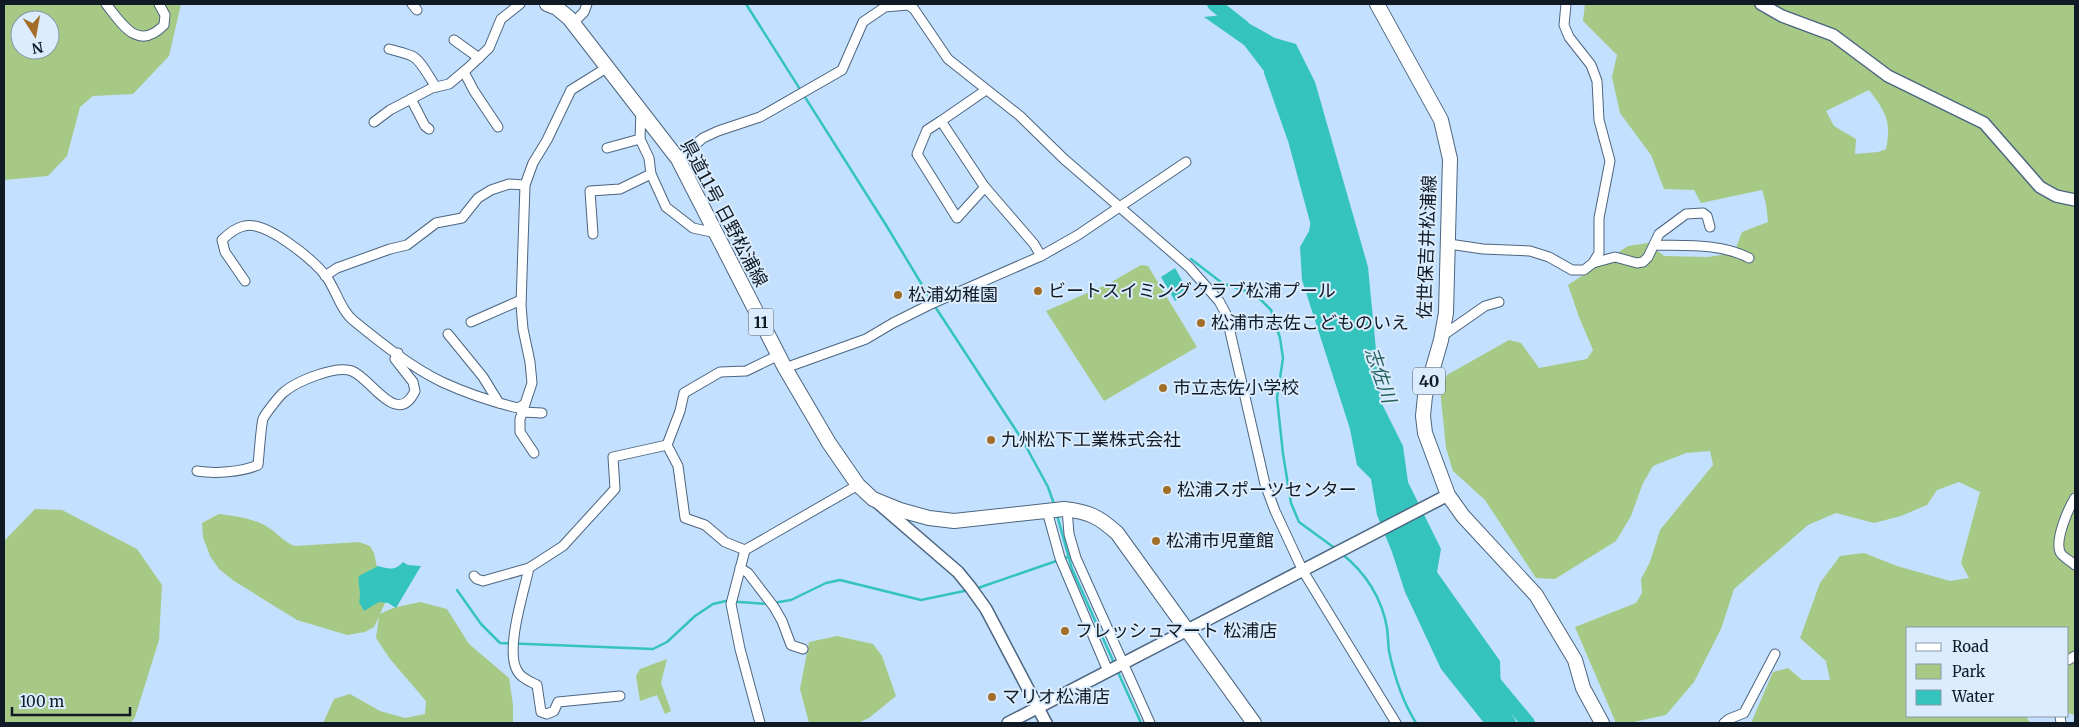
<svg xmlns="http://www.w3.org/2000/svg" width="2079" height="727" viewBox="0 0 2079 727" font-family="Merriweather,'Noto Sans JP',serif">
<rect width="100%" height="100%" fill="#c3e0fe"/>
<g fill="#a7c986" fill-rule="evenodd">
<path d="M4,4h177l-12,52 -36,38 -40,2 -13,11 -13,49 -19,20 -44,4zM20,20h30v30h-30z"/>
<path d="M1585,4h490v711l-7,-2v-85h-160v88h118l4,7h-279l22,-51 15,-4 14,12h28l-4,-19 -26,-23 20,-55 20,-27 24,-3 33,13 53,15 19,-3 -8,-15 19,-71 -21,-10 -22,8 -10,15 -26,11 -27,7 -38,-10 -28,12 -74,64 -13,40 -27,53 -28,33 -37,8h-13l-41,-96 61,-24 6,-10 -1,-14 9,-17 10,-32 53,-65 -3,-14 -24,2 -33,13 -10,17 -12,33 -15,25 -61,38 -19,-1 -51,-78 -32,-29 -7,-23 -6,-59 7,-14 62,-35 12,3 18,25 48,-9 6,-9 -14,-33 -11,-32 60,-39 20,-3 16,13 44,1 26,-4 8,-21 26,-10 -2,-18 -4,-14 -61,13 -7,-13 -30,-1 -13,-34 -31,-42 -8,-36 5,-22 -34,-34zM1869,90c16,21 23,31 17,59l-8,3 -23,2 1,-15 -22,-13 -8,-15z"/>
<polygon points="1141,265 1148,266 1197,347 1104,401 1046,311 1108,284"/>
<polygon points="35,509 62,510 137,549 162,585 159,640 135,717 131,723 4,723 4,541"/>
<path d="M219,514c16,2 33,4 47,12 11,6 17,16 29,20l64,-4 11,4 4,7 11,50 -5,11 13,-6 27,-6 27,7 22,35 40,34 4,27v18h-190l11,-24 16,-5 30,17 25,7 20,-4 1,-13 -36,-42 -14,-21 3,-21 -5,10 -9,5 -18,3 -50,-15 -63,-39 -15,-12 -9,-13 -7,-19 -1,-14z"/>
<polygon points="837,636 873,644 882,656 896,696 869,718 858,723 809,723 800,689 809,642"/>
<polygon points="667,659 661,683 671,711 665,714 657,695 640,701 636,676 640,669"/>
</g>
<g fill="#35c4bd">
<polygon points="1232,14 1275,38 1296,44 1315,82 1368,267 1381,402 1403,446 1408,482 1441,549 1437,572 1500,661 1501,696 1517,723 1484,723 1441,669 1405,592 1392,552 1377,515 1371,479 1357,465 1350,429 1302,280 1300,247 1309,231 1316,196 1305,157 1283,96 1244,45 1204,17"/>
<polygon points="1175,268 1189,293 1175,301 1161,277"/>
<path d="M403,562l5,3 13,1 -25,42 -8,-5 -9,-1 -15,9 -5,-9c3,-11 -2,-17 0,-26l19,-10c11,3 17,5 25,-4z"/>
</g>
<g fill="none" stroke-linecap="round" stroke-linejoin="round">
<g stroke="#35c4bd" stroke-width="2.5">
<polyline points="746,4 886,225 936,308 1023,441 1048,487 1054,504"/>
<polyline points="1191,259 1222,283 1255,294 1271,310 1280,338 1283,358 1277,398 1283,454 1291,503 1299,522 1336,549"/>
<polyline points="1057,515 1072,569 1114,663"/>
<path d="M1342,554c23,18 40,44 45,74 1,7 1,15 2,23 5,24 14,51 27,72"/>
<polyline points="975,589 1068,557"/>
<polyline points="457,590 481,624 500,643 653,649 667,642 695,616 713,604 726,601 768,604"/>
<polyline points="773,603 791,600 826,583 840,580 921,600 969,590"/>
<polyline points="1117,670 1141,723"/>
</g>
<g stroke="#35c4bd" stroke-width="14">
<polyline points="1214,4 1243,27"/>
<polyline points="1271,72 1295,140 1318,225"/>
<polyline points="1489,676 1528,723"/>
</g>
<defs>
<g id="street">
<path d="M106,4c16,20 32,48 58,21l1,-10 -6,-11"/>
<polyline points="412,4 417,10"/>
<polyline points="573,23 584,12 587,4"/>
<polyline points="454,40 479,58"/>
<path d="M389,49c8,2 16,4 23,7 9,4 18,23 24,31"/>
<polyline points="464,72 474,91 498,127"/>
<polyline points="986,90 941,121 984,186 1034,244 1041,256"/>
<polyline points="411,99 425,126 429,129"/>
<polyline points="641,111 640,139 649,158 651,174 666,207 693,228 716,233"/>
<polyline points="941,121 927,130 917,154 957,218 985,187"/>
<polyline points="374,122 390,110 432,88 449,84 468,68 489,48 501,19 520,4"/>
<polyline points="607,148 640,139"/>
<polyline points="678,159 703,138 718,131 760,117 842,70 863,22 885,7 908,5 914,9 948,59 1020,116 1064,159 1189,267 1219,301 1226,314 1265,484 1275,511 1303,571 1396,723"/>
<polyline points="593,234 590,191 620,189 651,174"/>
<polyline points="1449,244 1483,249 1530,251 1549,257 1572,270 1584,270 1593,263 1599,253 1599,218 1610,161 1599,120 1597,81 1591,65 1569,37 1564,25 1566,4"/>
<path d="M1654,245c31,1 67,-2 95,13"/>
<polyline points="1593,263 1615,257 1637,263 1643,262 1648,257 1659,234 1686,214 1703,213 1707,216 1710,227"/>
<polyline points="325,276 337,268 390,249 407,245 436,223 462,218 478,198 491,190 509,184 525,185"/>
<path d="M245,281l-20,-29 -3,-12c6,-6 13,-12 22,-14 22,-6 69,34 82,50 10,14 15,35 28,45 27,22 57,46 88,61 24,11 51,20 76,26l7,-4 7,-21 -2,-21 -7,-33 -2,-24 4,-120 8,-22 14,-23 24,-50 37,-23"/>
<polyline points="471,322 521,300"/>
<polyline points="448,334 483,377 499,403"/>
<polyline points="1442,336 1485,306 1499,302"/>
<polyline points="779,355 746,371 720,372 684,393 680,411 667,445 678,466 685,518 705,525 725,542 745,550 858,485"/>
<polyline points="785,368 866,339 893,323 929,305 1041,256 1078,235 1186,162"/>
<polyline points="525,404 520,419 520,432 534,453"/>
<polyline points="523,412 542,413"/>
<path d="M197,471c18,3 44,1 61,-6 1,-9 3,-40 5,-46 2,-5 17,-24 21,-27 13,-11 52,-27 68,-21 20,8 45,57 63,20l-2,-9 -18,-23 3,-6"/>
<path d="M2075,498c-7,11 -20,41 -15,54 2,5 11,9 15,13"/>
<polyline points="1067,509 1069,534 1076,558 1150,723"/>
<polyline points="1047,511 1060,558 1108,671"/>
<polyline points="745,550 731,604 740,649 760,723"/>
<polyline points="740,568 748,573 774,607 782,621 791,645 803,649"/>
<polyline points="474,576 477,579 483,581 529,568"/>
<polyline points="2068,660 2075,656"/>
<path d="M620,696l-62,6 -4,9 -7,3 -6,-2 -4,-27c-6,-3 -16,-7 -19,-13 -14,-20 6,-80 11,-104l34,-22 52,-57 -2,-32 54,-12"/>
<polyline points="2060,716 2061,723"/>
<polyline points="1724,723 1729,719 1744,713 1775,654"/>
</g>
<g id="secondary">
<polyline points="1761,4 1782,16 1833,35 1888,76 1984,123 2040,187 2056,196 2075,200"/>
<polyline points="878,503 958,572 971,588 986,609 1046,723"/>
<polyline points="1008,723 1448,495"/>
</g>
<g id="primary">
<path d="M547,4l10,4 12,10 109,141 107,209 44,75 29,42 15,14 27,11 29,8 25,3 110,-12c25,3 34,7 53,24l137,190"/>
<polyline points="1377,4 1441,120 1450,159 1446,313 1441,340 1425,396 1423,416 1425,433 1448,495 1463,516 1536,595 1575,660 1583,688 1602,723"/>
</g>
</defs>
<use href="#street" stroke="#4c6580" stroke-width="11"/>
<use href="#secondary" stroke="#4c6580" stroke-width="14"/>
<use href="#primary" stroke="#4c6580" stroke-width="16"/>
<use href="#street" stroke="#fff" stroke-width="9"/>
<use href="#secondary" stroke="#fff" stroke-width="11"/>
<use href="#primary" stroke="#fff" stroke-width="14"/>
</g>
<g fill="#a36e27" stroke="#daecfe" stroke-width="2">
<circle cx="1038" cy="291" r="5"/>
<circle cx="898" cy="295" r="5"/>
<circle cx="1201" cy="323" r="5"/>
<circle cx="1163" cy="388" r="5"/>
<circle cx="991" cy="440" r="5"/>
<circle cx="1167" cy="490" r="5"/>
<circle cx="1156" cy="541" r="5"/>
<circle cx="1065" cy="631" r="5"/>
<circle cx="992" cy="697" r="5"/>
</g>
<g text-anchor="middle" stroke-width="4" stroke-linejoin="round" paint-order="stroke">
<g fill="#daecfe" stroke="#4d5966" stroke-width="1">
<rect x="748.5" y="308.5" width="25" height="27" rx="4"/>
<rect x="1413" y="367.5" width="32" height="27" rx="4"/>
</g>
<g font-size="16" font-weight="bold" fill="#101a25">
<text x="761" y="328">11</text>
<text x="1429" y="387">40</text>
</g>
<g font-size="18" fill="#101a25" stroke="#daecfe">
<text transform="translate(724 213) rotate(62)" y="6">県道11号 日野松浦線</text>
<text transform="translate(1427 247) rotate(-88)" y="6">佐世保吉井松浦線</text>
</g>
<g font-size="18" fill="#101a25" stroke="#daecfe" text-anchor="start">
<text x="1048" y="297">ビートスイミングクラブ松浦プール</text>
<text x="908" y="301">松浦幼稚園</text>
<text x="1211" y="329">松浦市志佐こどものいえ</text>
<text x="1173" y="394">市立志佐小学校</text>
<text x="1001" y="446">九州松下工業株式会社</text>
<text x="1177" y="496">松浦スポーツセンター</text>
<text x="1166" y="547">松浦市児童館</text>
<text x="1075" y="637">フレッシュマート 松浦店</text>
<text x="1002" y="703">マリオ松浦店</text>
</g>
<g font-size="19" font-style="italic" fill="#2a625e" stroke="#daecfe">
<text transform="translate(1381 375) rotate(71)" y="7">志佐川</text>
</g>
</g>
<rect width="2079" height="727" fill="none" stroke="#101a25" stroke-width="10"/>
<rect x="1906" y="627" width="162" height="90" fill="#daecfe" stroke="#8998a7"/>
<rect x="1916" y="643" width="25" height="8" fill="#ffffff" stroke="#8998a7"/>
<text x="1952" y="652" font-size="15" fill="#101a25">Road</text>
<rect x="1916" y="664" width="25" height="15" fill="#a7c986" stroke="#8998a7"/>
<text x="1952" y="677" font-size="15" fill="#101a25">Park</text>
<rect x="1916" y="690" width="25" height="15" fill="#35c4bd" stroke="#8998a7"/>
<text x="1952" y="702" font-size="15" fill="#101a25">Water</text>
<g transform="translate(35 35) rotate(169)"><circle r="24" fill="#daecfe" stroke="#8998a7"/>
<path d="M0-4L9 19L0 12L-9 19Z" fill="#a36e27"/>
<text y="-8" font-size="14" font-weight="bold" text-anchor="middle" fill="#101a25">N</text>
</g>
<path d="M12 707v8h118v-8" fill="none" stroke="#101a25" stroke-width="2.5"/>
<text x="20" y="707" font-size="15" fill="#101a25" stroke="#daecfe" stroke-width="4" paint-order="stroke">100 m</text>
</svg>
